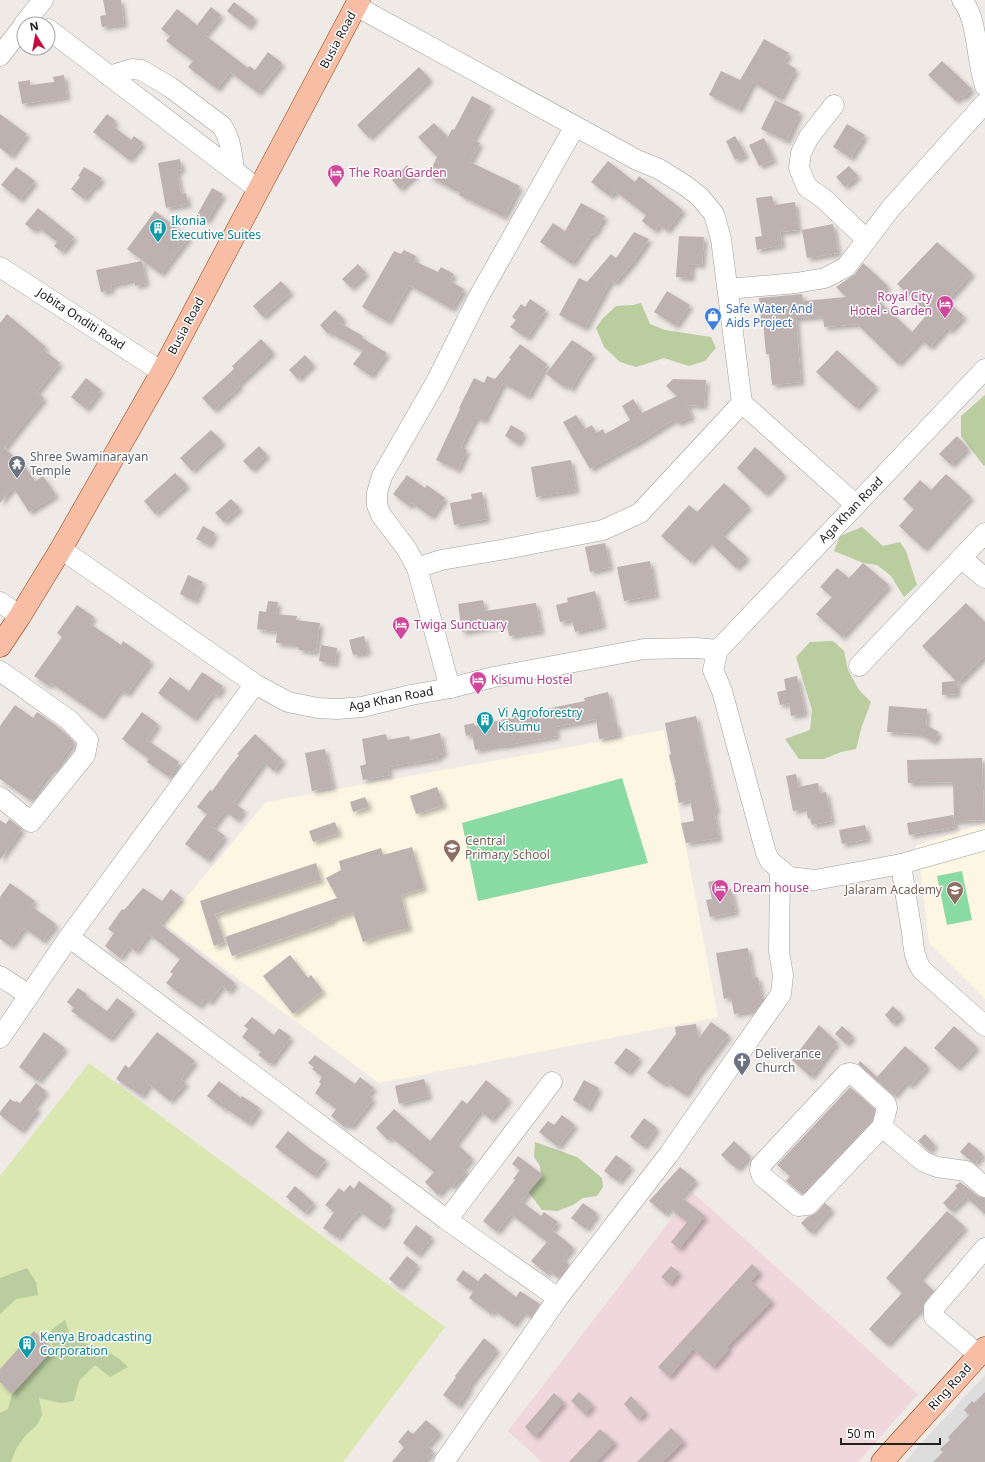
<svg xmlns="http://www.w3.org/2000/svg" width="985" height="1462" viewBox="0 0 985 1462" font-family="'Noto Sans',sans-serif">
<defs>
<filter id="shadow"><feDropShadow dx="3.5" dy="3.5" stdDeviation="2" flood-color="#0004"/></filter>
</defs>
<rect width="100%" height="100%" fill="#f0eae7"/>
<polygon fill="#dedddd" points="985,1375 985,1462 905,1462 926,1438"/>
<polygon fill="#efd7dd" points="692,1192 918,1394 858,1462 542,1462 508,1431"/>
<g fill="#fdf6e2">
<polygon points="664,730 718,1017 379,1083 164,924 266,802"/>
<polygon points="985,823 985,999 929,943 920,867 920,859 915,846"/>
</g>
<polygon fill="#dae7b0" points="89,1063 445,1327 343,1462 0,1462 0,1176"/>
<g fill="#b9cd9e">
<polygon points="641,303 650,324 665,330 711,337 716,348 705,361 689,366 664,358 636,367 620,362 604,347 596,328 603,318 616,306 633,305"/>
<polygon points="985,395 985,465 984,466 961,436 961,416"/>
<polygon points="862,527 883,546 900,542 906,551 917,585 904,597 891,576 877,565 863,563 834,551 840,536"/>
<polygon points="833,641 844,651 848,670 859,690 871,702 862,726 856,749 841,752 824,759 799,759 785,739 810,730 812,710 796,657 810,642"/>
<polygon points="535,1142 577,1157 602,1178 603,1187 597,1196 583,1198 573,1205 557,1211 542,1210 527,1190 541,1177 540,1166 534,1157"/>
<polygon points="27,1268 36,1282 38,1295 16,1299 0,1314 0,1278"/>
<path d="M65,1320l7,20c22,5 40,10 56,27l-18,10 -15,-12 -16,16 -5,20 -14,2 -21,-5 3,17 -5,10 -11,10 -9,12 -6,15h-11v-49l8,-4 4,-15 41,-45 -2,-19z"/>
</g>
<g fill="#8adaa4">
<polygon points="622,778 648,863 478,901 462,823"/>
<polygon points="962,871 972,920 947,925 937,876"/>
</g>
<g fill="#bdb2b0" filter="url(#shadow)">
<polygon points="103,0 121,0 124,24 102,27 100,16 106,15"/>
<polygon points="234,2 255,18 248,27 227,11"/>
<polygon points="211,7 221,15 205,35 248,68 249,66 255,70 268,52 282,63 258,93 230,72 217,89 188,67 193,61 166,41 170,36 161,29 177,9 197,25"/>
<polygon points="764,39 789,53 784,62 796,69 780,99 753,82 739,110 709,95 721,71 740,80"/>
<polygon points="942,61 972,89 963,98 961,96 956,101 928,75"/>
<polygon points="419,67 430,79 369,138 357,125"/>
<polygon points="64,75 67,97 22,104 18,82 30,80 30,85 54,82 53,77"/>
<polygon points="472,96 491,106 473,140 480,143 470,162 520,186 504,217 459,195 460,193 428,176 437,157 418,137 434,123 448,137 452,129 454,130"/>
<polygon points="775,100 800,112 787,141 761,129"/>
<polygon points="0,114 27,134 11,156 0,148"/>
<polygon points="107,114 116,121 112,125 131,140 134,136 143,143 129,160 93,132"/>
<polygon points="847,124 865,135 851,158 833,147"/>
<polygon points="735,136 746,155 735,160 726,141"/>
<polygon points="764,138 774,160 759,166 749,145"/>
<polygon points="180,159 182,170 177,171 181,194 186,193 188,204 166,208 158,163"/>
<polygon points="608,161 635,182 639,176 683,210 667,231 659,225 655,231 642,221 646,215 615,191 611,197 591,182"/>
<polygon points="407,165 416,174 400,189 392,180"/>
<polygon points="849,166 858,176 845,187 836,177"/>
<polygon points="16,167 35,181 20,200 1,185"/>
<polygon points="84,167 102,178 96,187 94,186 84,199 71,189 80,177 78,176"/>
<polygon points="212,188 223,194 207,221 197,215"/>
<polygon points="772,196 774,205 795,202 798,230 780,232 782,245 757,250 755,237 762,236 756,198"/>
<polygon points="581,203 605,216 594,235 592,234 572,264 540,242 553,223 565,231"/>
<polygon points="38,208 74,237 62,252 54,246 57,242 38,227 34,231 25,224"/>
<polygon points="155,211 189,237 161,274 127,249"/>
<polygon points="833,224 838,253 807,258 802,230"/>
<polygon points="634,232 649,239 634,261 615,283 611,280 585,328 559,315 579,278 587,282 611,254 616,258"/>
<polygon points="679,236 704,237 702,265 692,264 691,278 676,277"/>
<polygon points="937,242 972,273 947,301 964,316 950,331 947,328 930,347 921,340 898,364 857,324 824,327 823,316 796,318 801,382 772,385 769,354 766,354 763,321 761,321 759,298 802,294 803,301 846,297 836,287 855,274 863,263 888,286 877,299 912,332 928,313 897,284"/>
<polygon points="404,250 416,256 414,261 438,272 441,267 454,274 450,281 464,289 452,309 409,285 388,322 362,307 394,251 401,254"/>
<polygon points="142,261 146,283 135,286 134,280 111,285 112,290 101,292 96,270"/>
<polygon points="358,264 366,273 351,288 342,279"/>
<polygon points="281,281 291,292 263,317 253,306"/>
<polygon points="667,291 690,305 676,326 654,312"/>
<polygon points="530,299 546,310 527,338 510,327 516,320 512,317 521,304 525,307"/>
<polygon points="335,310 344,319 340,323 363,336 362,338 387,353 371,376 353,364 363,351 330,333 328,334 320,325"/>
<polygon points="7,314 46,347 44,350 60,363 37,392 44,398 4,448 23,464 35,481 43,476 56,495 29,512 13,487 0,503 0,323"/>
<polygon points="261,339 273,352 238,384 240,386 214,410 202,398 234,369 232,366"/>
<polygon points="572,340 593,354 576,380 577,380 571,389 566,385 564,387 546,374"/>
<polygon points="520,344 547,364 528,397 503,383 484,421 476,417 461,447 467,450 458,470 436,460 460,409 459,408 474,378 484,383 487,376 495,379 511,359 509,358"/>
<polygon points="837,350 876,386 856,408 816,372"/>
<polygon points="305,355 313,364 298,379 289,370"/>
<polygon points="86,378 101,390 86,409 71,397"/>
<polygon points="673,379 706,380 704,406 687,405 692,417 677,423 675,419 634,445 634,444 590,469 563,422 576,415 585,429 592,425 596,433 603,429 605,434 630,420 622,406 633,399 642,413 652,408 677,396 666,386"/>
<polygon points="511,425 524,433 518,444 505,436"/>
<polygon points="211,430 223,442 192,471 180,458"/>
<polygon points="957,436 968,448 951,465 939,454"/>
<polygon points="259,446 267,455 252,470 243,461"/>
<polygon points="755,447 784,474 765,494 737,468"/>
<polygon points="571,460 576,490 536,497 531,467"/>
<polygon points="175,473 187,485 155,514 144,501"/>
<polygon points="946,474 971,497 924,549 899,526 914,509 903,499 920,480 931,490"/>
<polygon points="407,475 425,488 427,485 445,498 431,517 412,503 409,506 393,494"/>
<polygon points="724,483 749,506 722,534 747,557 736,568 709,542 691,562 661,536 689,505 697,512"/>
<polygon points="482,492 487,519 454,525 450,503 472,499 471,494"/>
<polygon points="231,499 240,508 224,522 215,513"/>
<polygon points="203,526 215,533 209,545 196,539"/>
<polygon points="605,543 610,567 590,572 585,547"/>
<polygon points="650,561 656,595 624,601 617,567"/>
<polygon points="863,563 889,585 842,637 816,614 832,597 820,587 837,568 849,578"/>
<polygon points="188,575 203,582 195,601 180,594"/>
<polygon points="595,591 603,625 575,632 572,620 560,622 556,605 568,602 567,598"/>
<polygon points="483,600 485,611 536,603 541,631 509,636 507,624 462,632 458,604"/>
<polygon points="268,601 278,602 276,614 297,616 296,620 320,623 316,652 299,650 299,645 276,643 277,632 257,629 259,611 266,612"/>
<polygon points="966,603 985,622 985,656 958,683 957,682 957,694 942,695 942,682 956,681 922,646"/>
<polygon points="77,605 94,617 89,623 121,645 123,641 151,661 127,694 120,690 101,717 51,683 49,686 34,676 62,637 57,633"/>
<polygon points="364,636 368,652 353,655 349,640"/>
<polygon points="321,645 337,648 335,664 319,661"/>
<polygon points="202,672 223,686 217,696 213,693 194,719 158,693 170,677 189,691"/>
<polygon points="797,676 805,713 791,716 789,703 780,705 777,692 786,690 784,679"/>
<polygon points="608,692 615,724 617,724 619,735 599,739 596,719 555,727 557,736 503,746 502,745 475,750 472,734 466,736 464,725 474,723 475,726 513,717 512,716 585,701 584,698"/>
<polygon points="15,705 33,718 37,712 61,729 74,742 54,770 52,769 30,800 0,779 0,726"/>
<polygon points="889,706 927,709 926,725 939,732 934,742 919,734 887,732"/>
<polygon points="142,712 158,724 147,740 179,762 169,777 147,762 149,759 122,739"/>
<polygon points="696,716 717,811 714,811 719,838 686,843 681,823 694,821 690,800 679,803 675,783 676,783 669,755 671,754 665,723"/>
<polygon points="440,733 444,754 438,755 439,758 388,767 390,775 363,780 360,766 366,764 362,739 386,734 387,740 409,736 410,740"/>
<polygon points="255,734 283,760 274,771 264,762 234,803 244,810 237,820 225,811 213,827 225,836 207,860 185,844 207,814 197,807 210,790 212,791 231,765 239,755 237,754"/>
<polygon points="325,749 333,787 312,791 305,753"/>
<polygon points="982,758 984,820 954,821 955,827 909,835 907,823 953,815 954,819 953,782 908,783 907,760"/>
<polygon points="796,774 798,787 818,783 820,793 826,792 832,821 812,825 810,818 808,819 806,808 793,811 786,776"/>
<polygon points="437,787 444,805 416,814 410,796"/>
<polygon points="365,797 369,807 353,812 350,802"/>
<polygon points="9,819 22,829 0,860 0,820 6,824"/>
<polygon points="335,822 339,833 313,842 309,831"/>
<polygon points="865,825 868,839 842,844 839,830"/>
<polygon points="412,847 424,888 401,895 409,928 382,935 363,942 353,912 332,919 333,921 232,956 225,937 337,898 326,878 341,870 339,861 381,848 383,855"/>
<polygon points="316,863 321,880 215,914 225,942 214,946 200,901"/>
<polygon points="722,879 724,890 731,889 736,912 710,917 706,900 712,899 708,882"/>
<polygon points="10,883 35,901 31,906 56,924 43,941 24,928 11,946 0,939 0,897"/>
<polygon points="143,888 162,901 171,889 182,898 160,924 235,983 229,992 222,986 210,1002 205,999 199,1006 179,993 166,983 173,974 170,972 180,959 149,934 136,952 129,946 120,958 105,946 114,933 108,929 122,909 124,910"/>
<polygon points="748,948 753,978 758,977 762,1000 756,1010 734,1014 731,997 724,999 716,953"/>
<polygon points="290,955 308,978 311,975 323,991 293,1014 263,976"/>
<polygon points="78,988 87,994 86,996 107,1011 117,998 133,1010 110,1039 71,1011 74,1008 67,1002"/>
<polygon points="893,1006 902,1015 893,1024 885,1015"/>
<polygon points="252,1017 274,1035 279,1028 291,1037 271,1064 258,1055 261,1052 242,1037 248,1029 244,1026"/>
<polygon points="711,1022 729,1035 696,1077 697,1078 685,1095 666,1082 664,1085 647,1073 676,1034 675,1027 696,1024 698,1039"/>
<polygon points="819,1025 837,1042 811,1077 792,1060"/>
<polygon points="842,1026 853,1036 846,1044 835,1034"/>
<polygon points="954,1026 977,1047 957,1068 934,1048"/>
<polygon points="44,1032 65,1048 38,1081 19,1067"/>
<polygon points="157,1032 195,1061 181,1079 186,1083 170,1101 149,1084 142,1096 116,1079 125,1065 129,1068"/>
<polygon points="905,1046 928,1066 910,1086 906,1082 894,1096 858,1064 860,1061 877,1077"/>
<polygon points="626,1048 640,1058 628,1073 614,1063"/>
<polygon points="315,1055 355,1084 360,1077 374,1088 368,1095 373,1099 351,1127 346,1124 344,1127 331,1116 336,1109 315,1093 321,1084 319,1082 322,1077 312,1069 314,1067 308,1063"/>
<polygon points="424,1079 429,1096 399,1104 395,1086"/>
<polygon points="486,1080 509,1099 491,1120 480,1111 456,1143 472,1158 463,1168 466,1171 452,1187 448,1184 438,1195 425,1182 434,1172 391,1137 388,1140 376,1128 394,1109 430,1141 462,1100 467,1104"/>
<polygon points="584,1080 599,1088 588,1109 573,1100"/>
<polygon points="219,1081 241,1098 242,1096 260,1108 249,1124 225,1108 224,1109 207,1096"/>
<polygon points="36,1083 46,1091 34,1107 38,1109 21,1131 0,1115 0,1112 10,1099 15,1102 16,1101 20,1103"/>
<polygon points="850,1087 875,1109 872,1121 802,1194 786,1181 790,1176 777,1165"/>
<polygon points="562,1115 575,1125 558,1147 539,1132 548,1121 554,1125"/>
<polygon points="644,1118 657,1128 644,1147 630,1137"/>
<polygon points="288,1131 310,1149 326,1160 314,1176 275,1147"/>
<polygon points="925,1134 935,1145 929,1151 918,1141"/>
<polygon points="734,1141 750,1156 737,1169 721,1155"/>
<polygon points="969,1142 983,1154 975,1164 960,1152"/>
<polygon points="616,1155 631,1166 619,1182 604,1171"/>
<polygon points="518,1156 543,1175 521,1201 541,1216 544,1212 558,1222 552,1230 573,1247 563,1259 569,1265 558,1278 550,1271 547,1274 531,1261 547,1242 511,1214 497,1232 483,1221 515,1180 513,1179 520,1170 512,1164"/>
<polygon points="680,1167 696,1180 681,1197 705,1216 679,1249 671,1242 687,1222 670,1208 665,1214 649,1201"/>
<polygon points="359,1181 392,1206 386,1214 389,1217 381,1227 359,1211 354,1218 353,1217 338,1238 323,1228 334,1212 325,1205 339,1188 344,1192 350,1185 354,1189"/>
<polygon points="960,1182 978,1196 985,1198 985,1214 966,1197 951,1211 943,1203 957,1188 955,1186"/>
<polygon points="295,1186 314,1203 305,1213 286,1197"/>
<polygon points="583,1203 597,1213 586,1229 571,1218"/>
<polygon points="825,1203 832,1209 811,1233 801,1223 807,1217 816,1213"/>
<polygon points="947,1211 965,1227 920,1278 934,1291 925,1301 922,1310 922,1311 920,1309 887,1345 869,1329 902,1293 886,1278"/>
<polygon points="416,1225 432,1237 418,1255 403,1243"/>
<polygon points="407,1256 418,1265 400,1288 389,1279"/>
<polygon points="752,1264 760,1272 751,1281 772,1301 727,1347 729,1349 713,1367 693,1349 669,1377 658,1367"/>
<polygon points="671,1266 679,1272 670,1284 661,1277"/>
<polygon points="463,1270 478,1281 485,1273 516,1297 520,1291 540,1304 531,1317 523,1312 514,1325 494,1310 491,1314 469,1298 473,1292 456,1280"/>
<polygon points="34,1331 53,1349 12,1394 0,1382 0,1369"/>
<polygon points="484,1338 497,1349 468,1387 470,1388 458,1406 443,1395 456,1377 455,1376"/>
<polygon points="579,1392 593,1405 585,1414 571,1401"/>
<polygon points="985,1392 985,1462 933,1462 943,1452 940,1449 950,1440 948,1437 969,1415 964,1410 972,1401 974,1403"/>
<polygon points="554,1393 564,1402 535,1437 525,1427"/>
<polygon points="631,1396 646,1412 638,1419 624,1404"/>
<polygon points="426,1420 440,1432 427,1446 433,1451 423,1462 392,1462 404,1447 398,1442 408,1430 413,1434"/>
<polygon points="671,1428 684,1441 663,1462 637,1462"/>
<polygon points="600,1429 615,1442 596,1462 569,1462"/>
</g>
<g fill="none" stroke-linecap="round" stroke-linejoin="round">
<defs>
<g id="minor">
<path d="M962,0c13,15 14,45 18,64 1,7 3,14 5,22"/>
<polyline points="356,6 637,160 659,169 686,186 700,197 714,214 721,239 742,403 640,513 603,530 506,549 441,560 417,568 450,688"/>
<polyline points="24,24 43,0"/>
<polyline points="48,29 258,189"/>
<polyline points="0,56 24,25"/>
<path d="M109,76l23,-7 9,1 29,17 52,39c9,14 10,28 12,44"/>
<polyline points="834,105 809,137 801,153 799,168 807,187 824,199 867,240"/>
<polyline points="0,267 162,372"/>
<polyline points="728,289 796,283 825,278 846,267 891,208 985,103"/>
<polyline points="985,369 718,650 713,670 722,691 766,853 770,861 789,877 815,880 901,864 985,840"/>
<polyline points="742,403 856,505"/>
<polyline points="61,549 255,684 288,702 318,708 337,709 362,707 411,695 450,688 494,677 644,649 697,648 718,650"/>
<polyline points="961,558 985,578"/>
<polyline points="417,568 406,548 381,515 377,505 377,493 382,476 436,382 478,298 575,126"/>
<polyline points="0,602 20,616"/>
<polyline points="859,666 985,533"/>
<polyline points="0,671 69,720 88,740 85,755 31,822 0,797"/>
<path d="M901,864c3,20 6,41 10,62 3,17 1,29 11,44l63,56"/>
<polyline points="69,937 447,1220 558,1298"/>
<polyline points="0,976 29,995"/>
<polyline points="0,1038 69,937 255,684"/>
<polygon points="850,1073 853,1074 886,1104 887,1108 882,1127 808,1205 798,1206 762,1176 760,1170 761,1165 846,1074"/>
<polyline points="882,1127 924,1162 937,1167 966,1171 985,1187"/>
<polyline points="447,1220 552,1082"/>
<polyline points="979,1355 934,1317 934,1308 985,1248"/>
<polyline points="444,1462 558,1298 669,1154 781,994 783,975 779,952 780,869"/>
</g>
<g id="major">
<polyline points="0,646 20,616 61,549 162,372 359,0"/>
<polyline points="882,1462 985,1348"/>
</g>
</defs>
<use href="#minor" stroke="#9d9d9d" stroke-width="21"/>
<use href="#major" stroke="#933f09" stroke-width="23"/>
<use href="#minor" stroke="#fff" stroke-width="20"/>
<use href="#major" stroke="#f7bda5" stroke-width="22"/>
</g>
<defs>
<symbol id="hotel-pin" viewBox="-11 -11 22 30"><path d="M0 17L-7.5 6A9.5 9.5 0 1 1 7.5 6Z" fill="#d1479c" stroke="#fff"/><path d="M-6-4.5h1.5V1H6V5H4.5V3h-9V5H-6ZM-4 0a1.8 1.8 0 1 1 3.6 0ZM.5 0V-2.5h3Q6-2.5 6 0Z" fill="#fff"/></symbol>
<symbol id="building-pin" viewBox="-11 -11 22 30"><path d="M0 17L-7.5 6A9.5 9.5 0 1 1 7.5 6Z" fill="#0f9aa8" stroke="#fff"/><path d="M-4-6H4V6H1V3H-1V6H-4ZM-2.5-4.3h1.7v1.8h-1.7ZM.8-4.3h1.7v1.8H.8ZM-2.5-1h1.7V.8h-1.7ZM.8-1h1.7V.8H.8Z" fill="#fff"/></symbol>
<symbol id="shop-pin" viewBox="-11 -11 22 30"><path d="M0 17L-7.5 6A9.5 9.5 0 1 1 7.5 6Z" fill="#3f7fe0" stroke="#fff"/><path d="M-5-2.5h2.3a2.7 3.5 0 0 1 5.4 0H5L5.5 6h-11ZM-1.5-2.5h3a1.5 2.3 0 0 0-3 0Z" fill="#fff"/></symbol>
<symbol id="temple-pin" viewBox="-11 -11 22 30"><path d="M0 17L-7.5 6A9.5 9.5 0 1 1 7.5 6Z" fill="#6b7280" stroke="#fff"/><path d="M0-6L5-2H3V0L6.5 2.5H4V6H1.5V3h-3V6H-4V2.5H-6.5L-3 0V-2H-5Z" fill="#fff"/></symbol>
<symbol id="school-pin" viewBox="-11 -11 22 30"><path d="M0 17L-7.5 6A9.5 9.5 0 1 1 7.5 6Z" fill="#8d6e63" stroke="#fff"/><path d="M0-5L7-2L0 1L-7-2ZM-4 1L0 2.5L4 1V4Q0 6-4 4Z" fill="#fff"/></symbol>
<symbol id="church-pin" viewBox="-11 -11 22 30"><path d="M0 17L-7.5 6A9.5 9.5 0 1 1 7.5 6Z" fill="#6b7280" stroke="#fff"/><path d="M-1.2-6h2.4v3.5h3.3v2.4h-3.3V6h-2.4V-.1h-3.3v-2.4h3.3Z" fill="#fff"/></symbol>
</defs>
<g fill-rule="evenodd">
<use href="#hotel-pin" x="326" y="163" width="20" height="27"/>
<use href="#building-pin" x="148" y="218" width="20" height="27"/>
<use href="#hotel-pin" x="935" y="294" width="20" height="27"/>
<use href="#shop-pin" x="703" y="306" width="20" height="27"/>
<use href="#temple-pin" x="7" y="454" width="20" height="27"/>
<use href="#hotel-pin" x="391" y="615" width="20" height="27"/>
<use href="#hotel-pin" x="468" y="670" width="20" height="27"/>
<use href="#building-pin" x="475" y="710" width="20" height="27"/>
<use href="#school-pin" x="442" y="838" width="20" height="27"/>
<use href="#hotel-pin" x="710" y="878" width="20" height="27"/>
<use href="#school-pin" x="945" y="880" width="20" height="27"/>
<use href="#church-pin" x="732" y="1051" width="20" height="27"/>
<use href="#building-pin" x="17" y="1334" width="20" height="27"/>
</g>
<g text-anchor="middle" stroke-width="3" stroke-linejoin="round" paint-order="stroke">
<g font-size="12" fill="#202020" stroke="#fff">
<text transform="translate(338 40) rotate(-62)" y="4">Busia Road</text>
<text transform="translate(81 319) rotate(33)" y="4">Jobita Onditi Road</text>
<text transform="translate(186 326) rotate(-62)" y="4">Busia Road</text>
<text transform="translate(851 510) rotate(-46)" y="4">Aga Khan Road</text>
<text transform="translate(391 699) rotate(-11)" y="4">Aga Khan Road</text>
<text transform="translate(950 1387) rotate(-48)" y="4">Ring Road</text>
</g>
<g font-size="12" fill="#b23c85" stroke="#fff" text-anchor="start">
<text x="349" y="177">The Roan Garden</text>
<text x="932" y="301" text-anchor="end">Royal City<tspan x="932" dy="14">Hotel - Garden</tspan></text>
<text x="414" y="629">Twiga Sunctuary</text>
<text x="491" y="684">Kisumu Hostel</text>
<text x="733" y="892">Dream house</text>
</g>
<g font-size="12" fill="#0d838f" stroke="#fff" text-anchor="start">
<text x="171" y="225">Ikonia<tspan x="171" dy="14">Executive Suites</tspan></text>
<text x="498" y="717">Vi Agroforestry<tspan x="498" dy="14">Kisumu</tspan></text>
<text x="40" y="1341">Kenya Broadcasting<tspan x="40" dy="14">Corporation</tspan></text>
</g>
<g font-size="12" fill="#366cbe" stroke="#fff" text-anchor="start">
<text x="726" y="313">Safe Water And<tspan x="726" dy="14">Aids Project</tspan></text>
</g>
<g font-size="12" fill="#5b616d" stroke="#fff" text-anchor="start">
<text x="30" y="461">Shree Swaminarayan<tspan x="30" dy="14">Temple</tspan></text>
<text x="755" y="1058">Deliverance<tspan x="755" dy="14">Church</tspan></text>
</g>
<g font-size="12" fill="#785e54" stroke="#fff" text-anchor="start">
<text x="465" y="845">Central<tspan x="465" dy="14">Primary School</tspan></text>
<text x="942" y="894" text-anchor="end">Jalaram Academy</text>
</g>
</g>
<g transform="translate(36 36) rotate(349)"><circle r="19" fill="#ffffff" stroke="#a6a6a6"/>
<path d="M0-3L7 15L0 10L-7 15Z" fill="#c40c3f"/>
<text y="-6" font-size="11" font-weight="bold" text-anchor="middle" fill="#202020">N</text>
</g>
<path d="M841 1438v6h99v-6" fill="none" stroke="#202020" stroke-width="2"/>
<text x="847" y="1438" font-size="12" fill="#202020" stroke="#ffffff" stroke-width="3" paint-order="stroke">50 m</text>
</svg>
